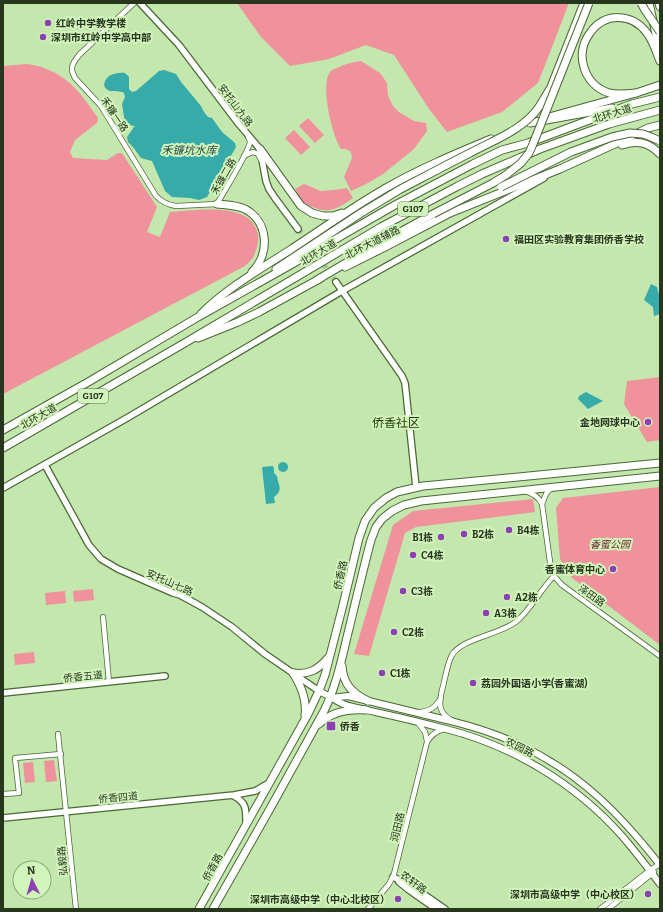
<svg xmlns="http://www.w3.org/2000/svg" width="663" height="912" viewBox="0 0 663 912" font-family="Bitter,'Noto Sans SC',serif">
<rect width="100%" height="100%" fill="#c4e7ae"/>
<g fill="#ef929b">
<polygon points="237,3 569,3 538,83 502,112 447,132 429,109 394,55 366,45 329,59 290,66 261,37"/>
<path d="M361,61l19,12 7,10 1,13 5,10 6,6 15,9 12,2 1,8 -13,18 -31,25 -15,9 -17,8 -7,-14 8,-19 -1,-6 -5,-3h-5c-9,-13 -22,-67 -10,-78 2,-2 4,-2 6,-3 8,-4 15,-6 24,-7z"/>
<path d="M27,64c6,1 13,2 19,5 24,8 38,29 52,49l-1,5 -22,17 -5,12 3,6 34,2 11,-7h4l35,54 -10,25 13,5 10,-25c25,-1 82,-12 88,23 1,7 -2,18 -6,24 -2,2 -5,5 -7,7l-242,128v-328z"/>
<polygon points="308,118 324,135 315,143 299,126"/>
<polygon points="294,130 310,147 301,155 285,138"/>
<path d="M304,184l17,7 13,-1 13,-2 6,10c-13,9 -22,16 -38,10 -4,-1 -8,-3 -12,-6 -3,-3 -5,-9 -8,-13z"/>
<polygon points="660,377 660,440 647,442 624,404 627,381"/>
<polygon points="660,487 660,645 572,578 560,559 556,508 563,498"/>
<polygon points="533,499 535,512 416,527 405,533 369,656 354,654 393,525 413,511"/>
<polygon points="93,589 94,600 74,602 73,591"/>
<polygon points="65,591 66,603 46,605 45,593"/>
<polygon points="34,652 35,663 15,665 14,654"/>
<polygon points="54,760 57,781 46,782 44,761"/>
<polygon points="33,762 35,782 25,783 23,763"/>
</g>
<g fill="#37aba9">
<path d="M164,70l12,4 5,8 20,24 3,6 4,5 4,1 10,14 13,11 1,4 -29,50 -8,3 -9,-2 -18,-1 -7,-6 -13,-30 -11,-3 -8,-11 -5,-5 -1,-5 7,-10h2l-11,-4 -3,-19 3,-7 -1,-4 -2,-1c-7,-2 -15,2 -18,-7 1,-10 12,-13 21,-12l4,4v12l3,3 4,-1 23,-20z"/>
<polygon points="651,284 657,287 660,299 660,314 654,316 653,307 644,300"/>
<polygon points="586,392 603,401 588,409 578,399 579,396"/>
<circle cx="283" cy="467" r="5"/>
<path d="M273,466l1,3v4l3,3c1,9 7,14 -3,21l1,6 -9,1 -4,-37z"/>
</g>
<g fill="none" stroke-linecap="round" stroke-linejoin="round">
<polyline stroke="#a5c391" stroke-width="5.5" stroke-dasharray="5.5 3" stroke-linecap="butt" points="298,229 336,282"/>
<defs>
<g id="minor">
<path d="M134,3l-55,52 -5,7 -2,5v4l3,7 26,28 55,90c6,6 11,9 20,10l41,-2c6,-11 32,-52 33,-62 0,-2 -2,-5 -2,-6"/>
<polyline points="244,156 248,154 253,152 258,154 261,160"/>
<polyline points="553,488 549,490 546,494 542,504 551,569 554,576 562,585 660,656"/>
<path d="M525,491c7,2 14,6 17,13"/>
<polyline points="103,617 109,682"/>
<path d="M419,712c9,0 15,-3 20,-11"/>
<path d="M451,720c-13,-8 -12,-16 -9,-30 3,-10 5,-26 10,-35 10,-17 48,-20 65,-34 14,-12 24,-32 37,-45"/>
<polyline points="418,723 425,732 427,741"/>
<polyline points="58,734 76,909"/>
<polyline points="3,794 19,793 15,758 61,754"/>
<path d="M368,909l21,-25 5,-10 33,-132c4,-7 9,-11 17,-13"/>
<polyline points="600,909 650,870 660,864"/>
<polyline points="608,909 654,872"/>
</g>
<g id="tertiary">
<polyline points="140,3 179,45 238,123 260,149 266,181 269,189 275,198 298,229"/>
<polyline points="336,282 402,376 405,383 406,392 416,487"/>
<polyline points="45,465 89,545 101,559 118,569 173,593 180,595 202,607 232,627 265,654 319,691"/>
<polyline points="3,488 127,418 342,291 544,178"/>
<polyline points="3,693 165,676"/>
<path d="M234,796c13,7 12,14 12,28"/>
<polyline points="3,818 234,795 255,791 269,783"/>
<polyline points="393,877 412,886 445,909"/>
<polyline points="399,882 409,890 436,909"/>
</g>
<g id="secondary">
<path d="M319,691c8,4 16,9 24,13 10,4 22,5 32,8 24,5 48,11 71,17 67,17 130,55 176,107 13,15 26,32 38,48"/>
<path d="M331,698l17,-2c24,6 49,12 74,18 34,8 67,16 98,31 60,28 100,69 140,120"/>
</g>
<g id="primary">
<polyline points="549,117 636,93 660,85"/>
<path d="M622,145c16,-5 26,-3 38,9"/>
<polyline points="260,149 301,206 312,213 323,216 333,216 342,213"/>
<path d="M217,204c9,1 19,1 28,5 24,13 25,45 7,63"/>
<polyline points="345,267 385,247 450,213 560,169 628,138 648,128 660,125"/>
<path d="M201,314c26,-26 58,-44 89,-64 32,-21 63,-43 96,-62 33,-19 69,-34 105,-49"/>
<polyline points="198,338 238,322 259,312 321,278"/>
<path d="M342,666c1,18 10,27 26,35"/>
<path d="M293,673c9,14 14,27 12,43"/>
<path d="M293,673c15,2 25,-3 35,-15"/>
<path d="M319,724c13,-13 31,-15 47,-14"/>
<polyline points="199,909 308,714 319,691 325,675 343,605 359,538 365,521 374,508 386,498 397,492 423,486 549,474 660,463"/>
<path d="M213,909l58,-102 53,-96c13,-26 18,-54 25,-82 7,-29 14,-59 22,-89l5,-13 6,-8 10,-8 12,-6 17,-4 239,-25"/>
</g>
<g id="trunk">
<polyline points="649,3 660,52"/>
<polyline points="659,3 660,7"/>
<path d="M636,93c-9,1 -18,2 -27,0 -25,-8 -35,-39 -19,-60 15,-21 42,-20 57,0 6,8 9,18 13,28"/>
<polyline points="539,107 551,87 584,3"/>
<polyline points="530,123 612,108"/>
<polyline points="276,269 361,213 399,190"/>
<polyline points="317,280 373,247 433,214"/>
<polyline points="3,430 90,381 198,317 294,263 395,205 473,164 502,150 528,143 632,104 660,97"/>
<polyline points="3,448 183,344 381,227 458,186 482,174 540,149 609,124 660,110"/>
</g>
</defs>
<use href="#minor" stroke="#4a6835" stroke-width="6"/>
<use href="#tertiary" stroke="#4a6835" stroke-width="8"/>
<use href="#secondary" stroke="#4a6835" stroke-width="8"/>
<use href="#primary" stroke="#4a6835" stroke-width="9"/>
<use href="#trunk" stroke="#4a6835" stroke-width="9"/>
<use href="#minor" stroke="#fff" stroke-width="4.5"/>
<use href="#tertiary" stroke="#fff" stroke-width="5.5"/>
<use href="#secondary" stroke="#fff" stroke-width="6"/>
<use href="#primary" stroke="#fff" stroke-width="7"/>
<use href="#trunk" stroke="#fff" stroke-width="7"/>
<defs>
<polyline id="primary-bridge" points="501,187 571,152 612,137 630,133 643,134 651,137 660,141"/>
<g id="trunk-bridge">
<polyline points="641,3 645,10 660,32"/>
<path d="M399,190c23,-12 47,-25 71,-37 24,-13 53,-23 69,-46"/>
<polyline points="433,214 493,183 506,175 521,163 529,153 533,144 589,3"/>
</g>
</defs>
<use href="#primary-bridge" stroke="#4a6835" stroke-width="9" stroke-linecap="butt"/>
<use href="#trunk-bridge" stroke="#4a6835" stroke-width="9" stroke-linecap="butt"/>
<use href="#primary-bridge" stroke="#fff" stroke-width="7"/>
<use href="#trunk-bridge" stroke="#fff" stroke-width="7"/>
</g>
<g fill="#8d40b1" stroke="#d1f4bb" stroke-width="1.5">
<circle cx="48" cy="23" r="4"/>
<circle cx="43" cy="37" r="4"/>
<circle cx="506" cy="239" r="4"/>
<circle cx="648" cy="422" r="4"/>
<circle cx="509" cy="530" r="4"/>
<circle cx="464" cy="534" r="4"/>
<circle cx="441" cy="537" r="4"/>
<circle cx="413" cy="555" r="4"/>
<circle cx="613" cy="569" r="4"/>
<circle cx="403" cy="591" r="4"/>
<circle cx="507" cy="597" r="4"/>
<circle cx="486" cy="613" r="4"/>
<circle cx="394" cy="632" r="4"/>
<circle cx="382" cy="673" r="4"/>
<circle cx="473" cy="683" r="4"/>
<rect x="326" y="721" width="10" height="10" rx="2"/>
<circle cx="648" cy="894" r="4"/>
<circle cx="398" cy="899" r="4"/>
</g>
<g text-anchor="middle" stroke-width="4" stroke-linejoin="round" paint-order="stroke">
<g fill="#d1f4bb" stroke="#5b6e4e" stroke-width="1">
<rect x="398" y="202" width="30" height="14" rx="3"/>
<rect x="78" y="389" width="30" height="14" rx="3"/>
</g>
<g font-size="9" font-weight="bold" fill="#28351f">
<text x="413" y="212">G107</text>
<text x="93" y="399">G107</text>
</g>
<g font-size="10" font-weight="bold" fill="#28351f" stroke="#d1f4bb" text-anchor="start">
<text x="56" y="27">红岭中学教学楼</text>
<text x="51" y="41">深圳市红岭中学高中部</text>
<text x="514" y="243">福田区实验教育集团侨香学校</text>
<text x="640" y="426" text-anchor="end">金地网球中心</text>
<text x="517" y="534">B4栋</text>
<text x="472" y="538">B2栋</text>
<text x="433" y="541" text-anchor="end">B1栋</text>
<text x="421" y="559">C4栋</text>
<text x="605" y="573" text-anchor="end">香蜜体育中心</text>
<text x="411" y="595">C3栋</text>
<text x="515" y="601">A2栋</text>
<text x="494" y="617">A3栋</text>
<text x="402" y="636">C2栋</text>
<text x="390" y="677">C1栋</text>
<text x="481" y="687">荔园外国语小学(香蜜湖)</text>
<text x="340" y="730">侨香</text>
<text x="640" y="898" text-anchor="end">深圳市高级中学（中心校区）</text>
<text x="390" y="903" text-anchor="end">深圳市高级中学（中心北校区）</text>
</g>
<g font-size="10" fill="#28351f" stroke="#d1f4bb">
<text transform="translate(236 105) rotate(53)" y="4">安托山九路</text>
<text transform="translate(612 113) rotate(-17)" y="4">北环大道</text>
<text transform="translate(115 114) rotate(56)" y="4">禾镰一路</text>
<text transform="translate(223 176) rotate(-60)" y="4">禾镰二路</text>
<text transform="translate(372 242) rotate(-27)" y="4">北环大道辅路</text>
<text transform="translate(318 252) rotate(-31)" y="4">北环大道</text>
<text transform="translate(38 416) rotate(-30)" y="4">北环大道</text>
<text transform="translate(340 575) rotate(-77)" y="4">侨香路</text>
<text transform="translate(170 582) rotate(24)" y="4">安托山七路</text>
<text transform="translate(592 595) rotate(35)" y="4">泽田路</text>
<text transform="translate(83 676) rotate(-6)" y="4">侨香五道</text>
<text transform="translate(520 747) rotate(27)" y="4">农园路</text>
<text transform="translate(118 797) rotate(-5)" y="4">侨香四道</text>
<text transform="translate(397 827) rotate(-76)" y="4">润田路</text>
<text transform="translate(62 861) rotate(-95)" y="4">弘毅路</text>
<text transform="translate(212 867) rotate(-61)" y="4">侨香路</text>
<text transform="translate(414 882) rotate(37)" y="4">农轩路</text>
</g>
<g font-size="10" font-style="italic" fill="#6f192b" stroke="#d1f4bb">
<text x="610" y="548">香蜜公园</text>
</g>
<g font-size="11" font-style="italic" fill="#294b4a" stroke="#d1f4bb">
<text x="189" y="154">禾镰坑水库</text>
</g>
<g font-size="12" fill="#203c06" stroke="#d1f4bb">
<text x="396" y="427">侨香社区</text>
</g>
</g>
<rect width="663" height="912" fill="none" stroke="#28351f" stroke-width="8"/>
<g transform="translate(32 880) rotate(355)"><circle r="19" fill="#d1f4bb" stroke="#8da87d"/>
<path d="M0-3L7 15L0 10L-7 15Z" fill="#8d40b1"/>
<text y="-6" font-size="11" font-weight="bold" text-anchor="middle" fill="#28351f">N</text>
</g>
</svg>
